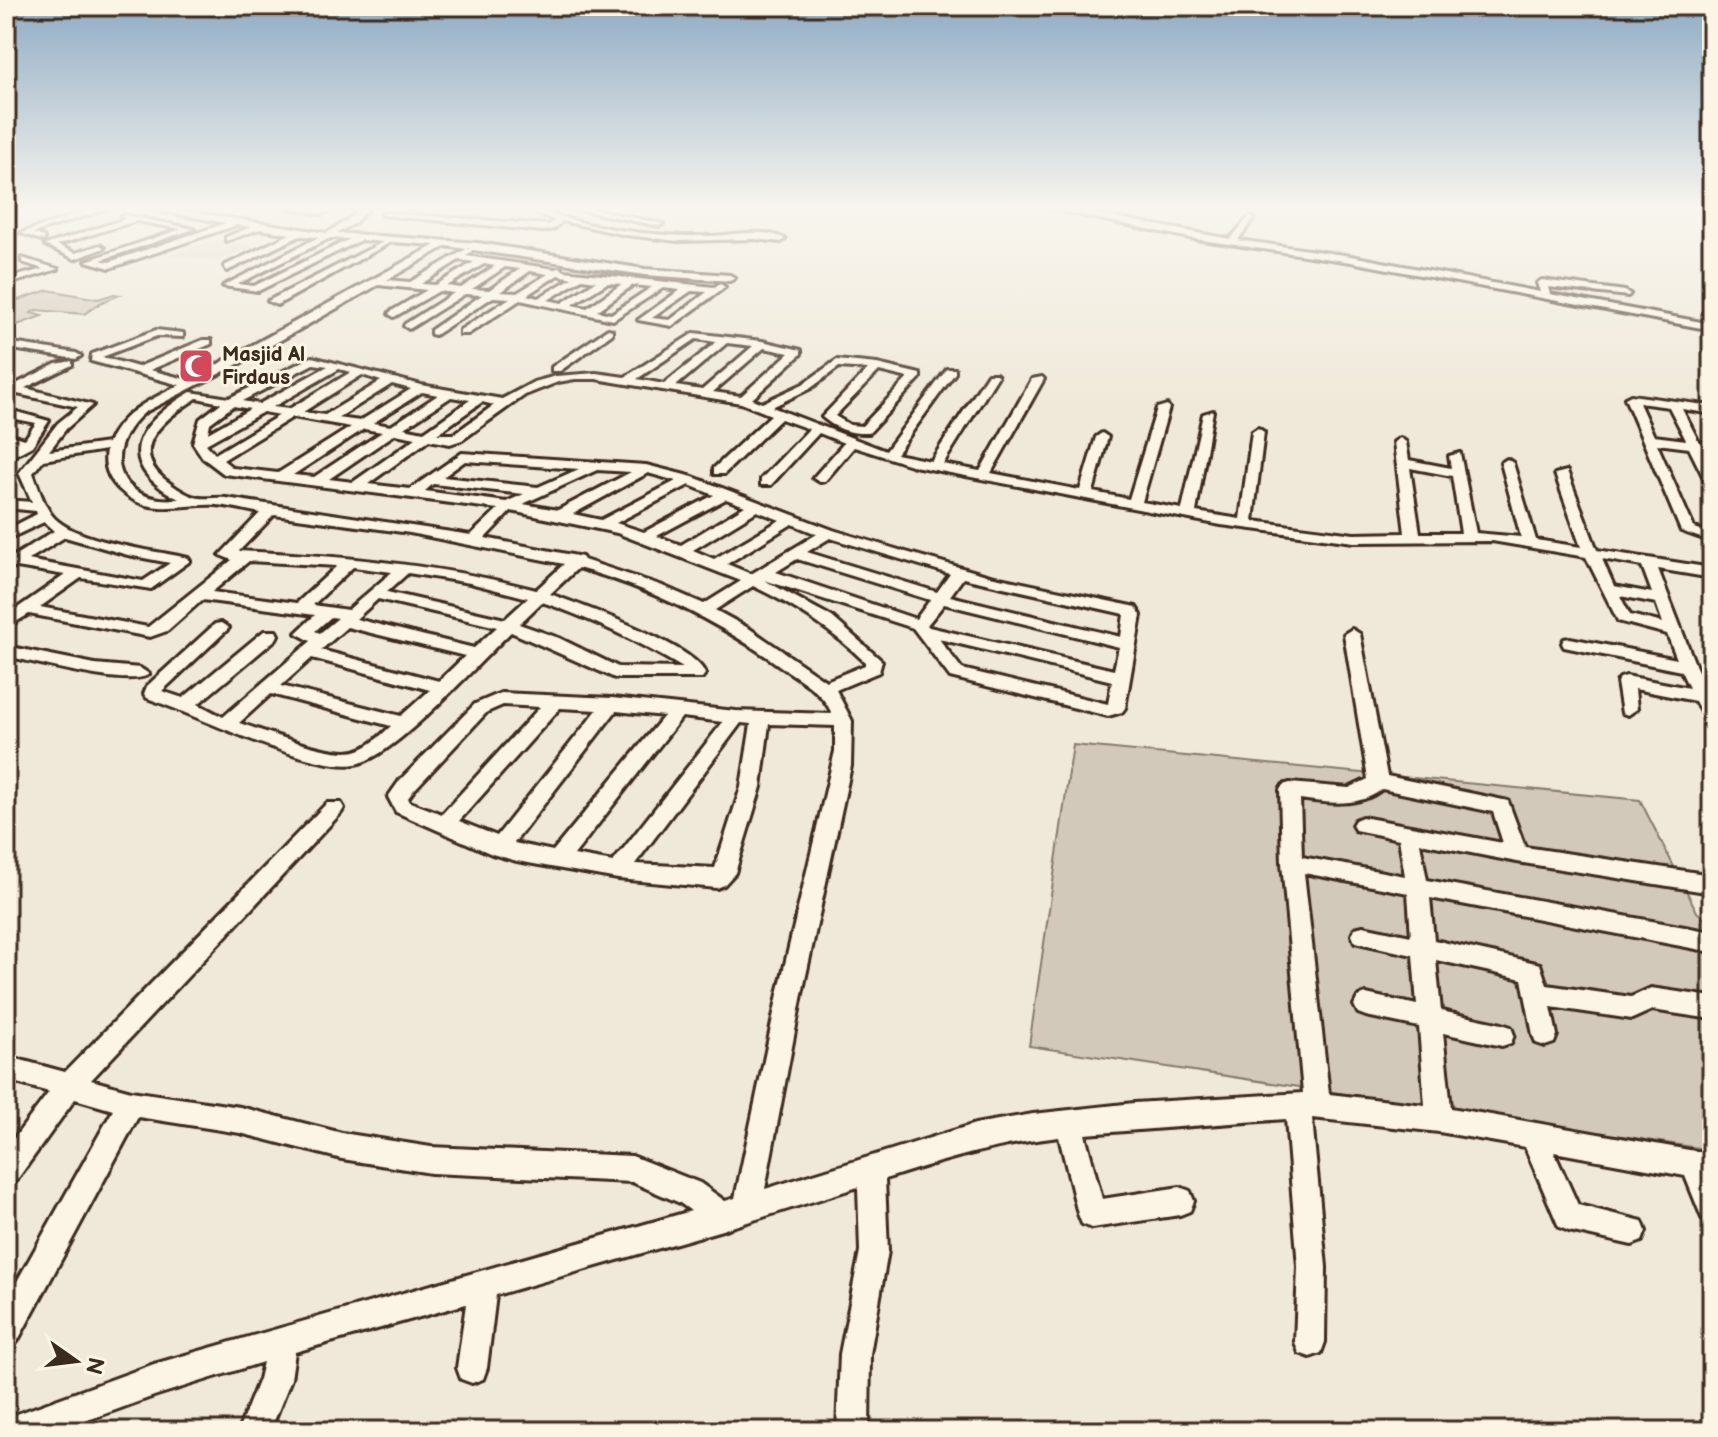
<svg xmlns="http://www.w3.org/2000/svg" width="1718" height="1437" viewBox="0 0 1718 1437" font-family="'Balsamiq Sans',sans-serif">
<rect width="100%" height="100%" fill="#f0e9d9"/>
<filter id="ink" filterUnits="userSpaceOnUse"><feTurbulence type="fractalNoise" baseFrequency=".0125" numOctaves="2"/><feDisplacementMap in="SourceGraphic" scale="16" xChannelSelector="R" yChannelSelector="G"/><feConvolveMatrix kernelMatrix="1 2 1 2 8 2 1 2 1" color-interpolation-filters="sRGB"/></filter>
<g filter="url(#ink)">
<polygon fill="#e1d9c9" points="217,239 255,245 216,262 169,255"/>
<g fill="#d2c9ba" stroke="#867a6c" stroke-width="2">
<polygon points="48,290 98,299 114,294 120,295 102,302 84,314 36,310 31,313 42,316 6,329 6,304"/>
<polygon points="1073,745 1640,800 1697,912 1712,926 1712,1150 1029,1046"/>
</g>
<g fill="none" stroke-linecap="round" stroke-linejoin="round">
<defs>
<g id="street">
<polygon points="96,208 109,208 33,233 44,237 44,241 21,233"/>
<path d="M145,208h20l162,25 22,-14 11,-11h9l-14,15 -18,10 141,10 167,26 85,6 5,3 -5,3 -85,-6 -199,-29 -59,34 23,2 58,-34 4,3 -6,5 89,13 5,-2 4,4 150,16 6,-3 5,3 -53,39 -34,-6 42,-30 -17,-2 -50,32 -93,-20 -52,34h-8v-4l50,-32 -17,-1 -58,38 -4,-1v-4l51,-35 -17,-1 -56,35 -5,-3 1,-2 49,-31 -15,-2 -45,26 -5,-3 1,-2 37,-22 -49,-5 -136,77 -97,50c-46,39 -29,93 34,87 -68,-36 -42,-76 12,-107l38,6 83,-41 109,28 81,14 32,-17 22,-6 40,-3 29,4 69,-44 68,8 39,9v4l-49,45 10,4 41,-19 34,-24 40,4 43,10v4l-51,55c-18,1 -33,-4 -47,-16l46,-48 -29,-2 -28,21 -39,19 114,44 61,-82h8v4l-59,81 35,7 57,-87h8l2,2 -55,88 37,7 52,-92 10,-2 2,2 -53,94 89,17 16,-53 6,-4 6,4 -15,55 36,7 28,-91 10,-3 2,3 -27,94 40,7 21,-95 10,-3 -17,101 44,7 12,-87 6,-4 6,4 -11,89 101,13 51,-1 -11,-91 6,-4 6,4 3,18 42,8 -2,-12 11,-3 16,80 45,4 -20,-74 6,-4 6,4 23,77 45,7 -26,-73 12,-3 30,79 115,18v10l-54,-9 38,98 16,32v24l-6,-2 -11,-20 -60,-12 2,20 -9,6 -6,-2 -5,-31 3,-4 6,-2 63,12 -8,-17 -117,-24 -2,-4 2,-4 6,-1 107,21 -10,-25 -49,-13 -32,-64 -94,-16 -138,1 -133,-17 -307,-59 -60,-19 -29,34 -5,1 -7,-4 31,-35 -25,-10 -48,52h-10v-6l48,-50 -28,-10 -57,55h-10v-6l57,-53 -30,-12 -145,-24h-21l-17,3 -33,13 -63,45 -12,4 -21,-4 -61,44 42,5 52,-36 184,12 47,12 140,53 66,20 91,26 146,31 5,8 -16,93 -3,4 -14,4 -158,-39 -37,-49 -149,-48 68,37 50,44 -3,11 -43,18 16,31 -1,45 -49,228 -37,195 210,-65 58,-10 101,-11 169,-10 -21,-230 -2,-73 3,-5 7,-2 59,5 19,-9 -24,-145 8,-5 8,5 27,142 121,25 17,46 187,28v18l-195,-31 -97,-19 7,37 285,52v20l-282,-54 4,42 106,24 7,21 84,12 20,-9 61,9v22l-60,-9 -20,9 -81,-12 6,28 -3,8 -9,3 -9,-3 -3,-8 -11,-56 -86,-19 5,51 61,13 9,3 3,8 -3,8 -9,3 -59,-13 8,75 261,46v68l-10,-4 -17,-42 -131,-24 24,53 64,16 4,10 -4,10 -10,4 -63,-14 -10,-4 -34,-80 -86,-15 -127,-14 14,149 -1,75 -4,11 -11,4 -11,-4 -4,-11 3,-75 -12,-148 -201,15 17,65 78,-12 10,4 4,10 -4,10 -10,4 -88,13 -10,-4 -4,-10 -19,-77c-61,7 -116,23 -174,42l3,72 -18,103 -1,77h-32l3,-77 20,-103 -2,-64 -136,43 -226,65 -9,73 -4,11 -11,4 -11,-4 -4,-11 9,-64 -171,48 -4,27 -21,52h-32l21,-52 4,-17 -109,34 -96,35h-52v-13l148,-54 537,-153 -11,-8 -48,-21 -201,-9 -89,-14 -102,-26 -102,-16 -121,225 -11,4v-45l107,-191 -38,-11 -59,82 -10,4v-36l43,-57 -43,-12v-24l59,16 262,-269h14l3,5 -3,5 -250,267 40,11 109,16 102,26 89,14 201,9 68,27 25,18 10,-3 43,-204 57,-243v-25l-66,-2 -8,63 -26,86 -11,12 -7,3 -99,-9 -101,-18 -25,-7 -96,-42 -8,-15 12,-17 75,-76 26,-11 111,5 124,13 96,3c-9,-22 -30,-33 -49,-46 -64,-46 -130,-79 -205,-100l-28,26c28,10 149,53 155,80l-3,4h-87l-104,-46c-34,32 -111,119 -151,131 -41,13 -168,-50 -213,-65l-3,-4 3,-8 68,-62 6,-1 8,5 -67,63 21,7 81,-67h12l2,4 -2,4 -78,65 25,13 88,-76 -15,-8 19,-18 -113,-15 -35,31 -17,6 -121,-23 -23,14v-12l59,-41 -48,-8 -11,4v-10l48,-30 -10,-9 -38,18v-10l31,-16 -1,-3 -30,-3v-8l26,2 -13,-29 39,-50 20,-16 -70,-15v-4l48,-24 16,-3v4l-47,23 68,17 -27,24 -17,22 59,-8c14,-32 42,-43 72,-58l-89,-24 1,-7 64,-24 27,3v4l-26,-1 -55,21 36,10 65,-27h8v4l-61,26 39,10 246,-135 -44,-3 -114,63 -9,-4 115,-59 -22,-2 -103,51 -35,-5 96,-49 -19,-1 -73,35 -3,-5 66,-32 -30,-5 -34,12v-4l25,-10 -14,-2 -127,43 -24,-7 95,-32 -45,-8 -79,24 18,8 25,-8 4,3 -29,11 -30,-14 80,-26 -4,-2 4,-2 69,14 -93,31 8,2 117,-39zM330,238l20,1 -96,47 -16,-2zM459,260l15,2 -38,23 -15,-1zM484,264l11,2 -34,22 -14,-2zM505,267l15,2 -31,21 -17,-1zM530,271l18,3 -31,19 -17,-1zM558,275l14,3 -34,20 -11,-3zM582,279l14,2 -34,22 -14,-3zM607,283l15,1 -35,24 -15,-3zM633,285l19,2 -41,27 -14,-3zM691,291l16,1 -37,28 -18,-2zM696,339l20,3 -52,42 -27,-5zM727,343l26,3 -51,44 -26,-4zM764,348l25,5 -48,43 -28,-4zM313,364l15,2 -69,38 -17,-3zM339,369l12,3 -62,37 -16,-2zM879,371l29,7 -46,48 -12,-1 -15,-9zM362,375l19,6 -56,34 -22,-3zM392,384l19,5 -51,32 -22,-3zM422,392l16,3 -47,31 -18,-3zM451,397l19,3 -46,32 -20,-4zM197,398l24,5 -21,16 -7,24 10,15 21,16 274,35 -27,26 -245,-37c-10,-1 -22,2 -31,-1 -11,-3 -23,-12 -32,-19 -37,-32 7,-63 34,-80zM482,402l12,3 -40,29h-17zM233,406l17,3 -42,24 2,-10zM263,412l17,3 -65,39 -9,-10zM293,417l58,10 -73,46 -45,-5 -10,-8zM364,429l18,3 -68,45 -21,-2zM395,434l21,4 -63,44 -24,-3zM106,450c-3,16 3,30 14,40 28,28 62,13 96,15 15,1 30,5 44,8l-40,42 12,5 -84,67 -108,-20 41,-29 70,11 39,-28 -2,-3c-34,-8 -117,-16 -137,-44 -8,-11 -13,-28 -18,-41l10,-13zM465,461l114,8 -41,18 -95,-10zM1410,468l42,8 9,57h-41zM597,470l34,2 -73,38 -35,-6zM648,473l28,8 -75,39 -28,-6zM433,484l91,10 -18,8 -81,-11zM689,485l25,10 -70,37 -28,-9zM726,499l19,7 -64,39 -24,-9zM511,511l106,22 124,48 -37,23 -44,-19 -76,-25 -2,-3 -97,-19zM757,511l23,9 -66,39 -21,-9zM274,515l136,18 154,31 -28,26c-97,-26 -197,-34 -297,-39zM792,524l25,10 -66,40 -24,-10zM65,537l63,18 42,8 -27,18 -115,-21zM830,538l120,36 -13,18 -130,-40zM797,559l133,41 -14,19 -140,-47zM1602,559l40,7 10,27 -38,-7zM249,561l88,5 -40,37 -85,-11zM353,567l39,5 -44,38 -35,-5zM408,573l62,10 58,15 -23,21 -118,-27zM963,578l161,36 -3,23 -171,-41zM753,586c42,20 79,44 112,76v3l-39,16 -76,-52 -35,-19zM1620,596l36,7 7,20 -33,-8zM378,599l119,28 -23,21 -118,-29zM542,602c50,17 95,39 141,66l-65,-1 -59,-29 -40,-14zM944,604l175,43 -5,23 -185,-43 -2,-2zM331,617l7,1 -18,15 -5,-2zM347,627l118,29 -26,25 -118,-31zM939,639l173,42 -4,23 -146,-35zM312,658l118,32 -29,26 -120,-30zM271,694l120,32c-11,10 -21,21 -36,25 -24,6 -90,-20 -116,-28zM503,705l37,2 -98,107 -32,-12 -2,-4 6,-8 73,-78zM560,708l37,2 -100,126 -38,-15zM616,711l48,5 -111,135 -39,-8zM682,717l41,5 -110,140 -39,-7zM741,723l10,1 -10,63 -26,81 -80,-4zM1382,789l111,23 10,31 -141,-26 -7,3 -3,5 3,5 44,9 6,37 -103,-19 -2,-58c26,4 60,9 82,-10zM1304,873l104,20 3,43 -48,-10 -8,2 -3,7 3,7 8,2 50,11 4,50 -51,-11 -8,3 -4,8 4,8 8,3 53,11 6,78 -96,-11z"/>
<polygon points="290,208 335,208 322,214"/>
<path d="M540,208h9l-3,3c41,18 115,26 160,25 26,0 56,-9 79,3l-4,3 -26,-3 -77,2 -52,-6 -64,-14 -8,8 -11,2 -161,-16 4,-2 162,12 7,-5 -17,-6z"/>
<polygon points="571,208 589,208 663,224 659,226"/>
<polygon points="1047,208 1065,208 1230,239 1250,216 1254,218 1238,240 1351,256 1540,292 1537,283 1542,280 1625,291 1630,294 1628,296 1548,287 1550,294 1712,324 1712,330 1351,262 1195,239"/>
<polygon points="22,258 58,269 6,285 6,279 43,269 22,262"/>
<polygon points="6,293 12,294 14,296 6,299"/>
<polygon points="608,329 612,330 612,334 560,371 552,371 552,367"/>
<polygon points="6,342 76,353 81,356 76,359 6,348"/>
<path d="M1631,395l81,11v8l-30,-5 17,33 13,1v8l-9,-1 9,17v17l-7,-4 -16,-32 -32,-4 37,84 18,5v9l-31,-11 -56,-133zM1639,403l30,4 17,33 -32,-4z"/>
<polygon points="6,409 49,421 32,446 6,460 6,451 17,444 6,442 6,434 25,439 36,423 6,417"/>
<path d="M6,646l89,18 45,4 9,6c-15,15 -119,-13 -143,-18z"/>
</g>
</defs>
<use href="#street" stroke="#3b2a1e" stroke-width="6"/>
<use href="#street" fill="#fcf5e5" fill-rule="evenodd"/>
</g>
</g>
<linearGradient id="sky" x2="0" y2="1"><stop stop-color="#8facc5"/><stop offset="0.51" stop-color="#f8f5ee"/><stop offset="1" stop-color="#f8f5ee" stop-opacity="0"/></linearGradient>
<rect width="1718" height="410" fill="url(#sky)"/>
<defs>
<symbol id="mosque-square" viewBox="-11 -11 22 22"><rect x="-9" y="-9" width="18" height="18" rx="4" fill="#d1495b" stroke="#fcf5e5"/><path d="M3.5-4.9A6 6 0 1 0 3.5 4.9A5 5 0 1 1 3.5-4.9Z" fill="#fff"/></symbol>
</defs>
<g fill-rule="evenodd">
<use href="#mosque-square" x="176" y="346" width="40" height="40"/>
</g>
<g text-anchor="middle" stroke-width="6" stroke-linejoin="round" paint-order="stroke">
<g font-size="20" font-weight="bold" fill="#3b2a1e" stroke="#fcf5e5" text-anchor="start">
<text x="222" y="361">Masjid Al<tspan x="222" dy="23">Firdaus</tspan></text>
</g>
</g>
<rect width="1718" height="1437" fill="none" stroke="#fcf5e5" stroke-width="32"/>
<rect x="16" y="16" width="1686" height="1405" fill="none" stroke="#3b2a1e" stroke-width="3" filter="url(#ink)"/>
<g transform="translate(76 1361) rotate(104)" stroke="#fcf5e5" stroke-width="6" paint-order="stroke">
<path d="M0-6L14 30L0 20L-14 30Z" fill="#3b2a1e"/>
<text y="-12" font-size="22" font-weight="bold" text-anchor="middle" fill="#3b2a1e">N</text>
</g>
</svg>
